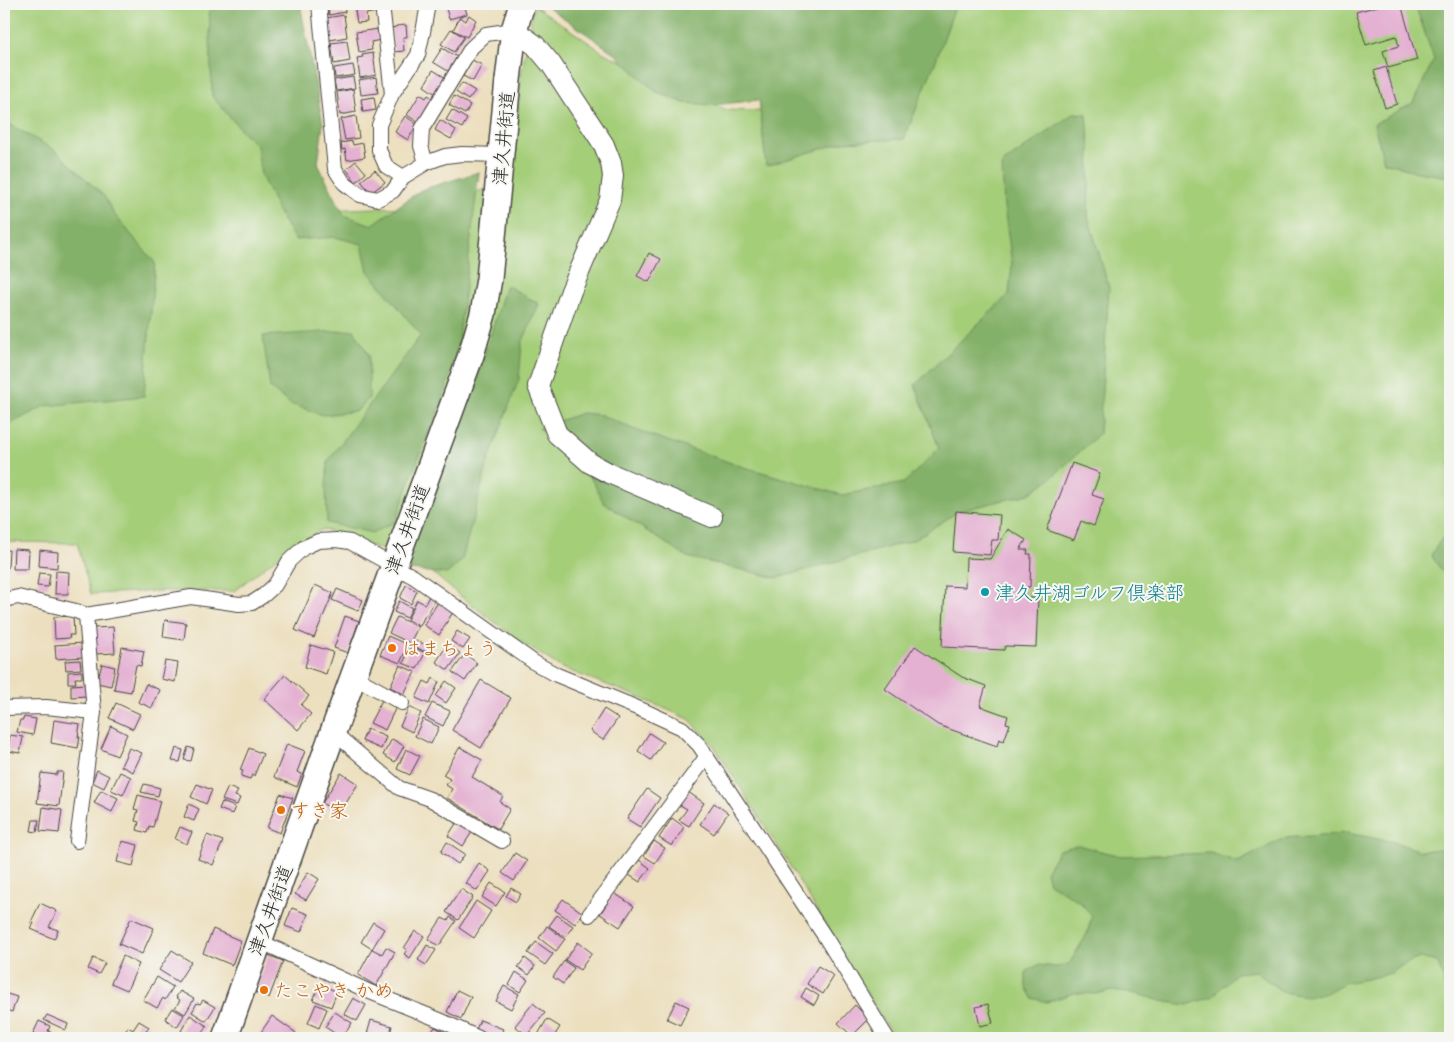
<svg xmlns="http://www.w3.org/2000/svg" width="1454" height="1042" viewBox="0 0 1454 1042" font-family="Sriracha,'Klee One',sans-serif">
<rect width="100%" height="100%" fill="#f6f6f2"/>
<filter id="ink" filterUnits="userSpaceOnUse"><feTurbulence type="fractalNoise" baseFrequency=".02" numOctaves="2"/><feDisplacementMap in="SourceGraphic" scale="10" xChannelSelector="R" yChannelSelector="G"/><feConvolveMatrix kernelMatrix="1 2 1 2 8 2 1 2 1" color-interpolation-filters="sRGB"/></filter>
<filter id="wash" filterUnits="userSpaceOnUse"><feTurbulence type="fractalNoise" baseFrequency=".0096" numOctaves="4" result="noise"/><feDisplacementMap in="SourceGraphic" scale="20" xChannelSelector="R" yChannelSelector="G"/><feGaussianBlur stdDeviation="1.12" result="paint"/><feColorMatrix in="noise" values="0 0 0 0 0 0 0 0 0 0 0 0 0 0 0 0 0 1.4 0 .05"/><feComposite in="paint" operator="in"/></filter>
<g filter="url(#wash)">
<rect width="100%" height="100%" fill="#ecdfbe"/>
<polygon fill="#a5ce79" stroke="#687c52" points="4,4 227,4 318,210 407,207 511,184 521,75 534,5 604,53 725,110 833,114 916,4 1450,4 1450,1038 894,1038 785,858 714,746 689,719 631,694 562,668 518,640 459,595 422,564 323,529 290,547 234,591 161,591 91,594 77,543 4,542"/>
<g fill="#84b169" stroke="#586e4a">
<polygon points="209,4 300,4 323,124 318,164 344,215 372,225 421,190 479,172 458,345 444,396 413,472 396,521 373,533 327,523 326,486 328,461 421,335 368,271 362,244 335,237 295,240 280,215 261,175 257,146 241,130 212,96"/>
<polygon points="544,4 956,4 936,60 904,139 843,142 766,166 759,100 713,105 684,103 655,91 614,53"/>
<polygon points="1415,4 1450,4 1450,177 1417,172 1384,162 1374,124 1413,103 1434,59"/>
<polygon points="1074,113 1087,114 1090,151 1088,216 1109,288 1099,434 1051,478 1029,494 959,511 914,540 777,578 687,557 604,503 586,469 539,428 582,413 601,415 633,429 737,465 842,495 904,483 939,448 915,385 1009,294 1012,264 1004,206 1002,164"/>
<polygon points="4,121 56,151 104,196 114,214 155,263 144,396 45,406 4,427"/>
<polygon points="506,285 539,304 522,343 519,379 488,462 462,560 447,574 402,569 446,444 481,366"/>
<polygon points="354,330 369,355 369,398 357,411 323,415 290,404 270,388 263,336"/>
<polygon points="1450,526 1450,580 1448,580 1431,555"/>
<polygon points="1347,833 1394,842 1421,851 1450,848 1450,996 1445,990 1443,976 1437,962 1420,958 1404,964 1391,973 1367,979 1344,983 1326,993 1306,996 1283,992 1265,979 1257,971 1236,973 1212,997 1187,1005 1161,1001 1138,994 1111,991 1095,994 1074,993 1047,1002 1032,998 1026,987 1026,972 1038,965 1057,967 1069,964 1087,934 1092,916 1080,902 1049,883 1046,872 1059,850 1078,845 1100,851 1121,856 1211,853 1238,862 1284,838"/>
</g>
<g id="blocks">
<g fill="#e4b1d2">
<polygon points="328,4 344,4 345,12 329,15"/>
<polygon points="354,4 375,4 377,12 366,14 367,22 357,23"/>
<polygon points="450,4 464,4 467,14 449,19 445,5"/>
<polygon points="1385,4 1401,4 1417,60 1388,68 1383,51 1399,46 1396,36 1366,45 1356,12"/>
<polygon points="344,15 347,37 330,40 326,18"/>
<polygon points="469,15 476,20 467,37 453,30 460,17 466,21"/>
<polygon points="406,25 407,37 403,37 404,51 394,52 391,28 396,27 396,26"/>
<polygon points="379,29 381,40 371,42 372,50 359,52 356,32"/>
<polygon points="451,29 464,37 454,52 441,44"/>
<polygon points="347,41 350,61 334,64 331,43"/>
<polygon points="442,48 457,57 448,71 433,62"/>
<polygon points="373,53 376,75 360,78 357,58 363,57 362,55"/>
<polygon points="472,60 482,65 473,81 463,76"/>
<polygon points="353,65 355,75 335,78 334,68"/>
<polygon points="1386,67 1397,104 1385,108 1374,71"/>
<polygon points="433,70 446,78 436,94 424,86"/>
<polygon points="353,77 355,88 336,91 334,80"/>
<polygon points="376,77 378,93 361,95 359,80"/>
<polygon points="462,83 475,91 468,100 456,92"/>
<polygon points="353,89 356,112 340,115 337,92"/>
<polygon points="420,94 426,98 428,95 435,100 421,124 407,115"/>
<polygon points="454,96 470,105 465,114 449,105"/>
<polygon points="374,97 376,110 363,112 361,99"/>
<polygon points="452,110 467,119 462,128 446,120"/>
<polygon points="356,116 359,138 345,140 341,119"/>
<polygon points="405,116 417,124 408,140 395,132"/>
<polygon points="440,120 456,130 451,139 435,130"/>
<polygon points="352,141 353,145 363,143 365,157 347,160 345,149 342,150 341,143"/>
<polygon points="356,161 366,173 356,182 346,169"/>
<polygon points="375,170 385,182 371,193 361,181"/>
<polygon points="649,253 661,259 649,282 637,276"/>
<polygon points="1072,463 1100,473 1092,495 1104,499 1094,526 1081,521 1074,540 1047,530"/>
<polygon points="956,511 1000,515 998,540 992,540 990,555 953,552"/>
<polygon points="1008,529 1026,540 1020,550 1028,550 1027,554 1031,554 1030,587 1026,587 1025,598 1038,598 1036,647 1005,646 1004,650 942,647 945,586 965,587 966,558 990,559"/>
<polygon points="14,549 29,550 28,569 13,569"/>
<polygon points="4,550 9,550 8,568 4,567"/>
<polygon points="40,550 58,552 57,568 39,566"/>
<polygon points="56,571 69,572 68,594 55,594"/>
<polygon points="39,573 50,574 48,587 37,586"/>
<polygon points="315,585 333,593 314,638 295,630"/>
<polygon points="406,585 417,591 411,604 400,598"/>
<polygon points="337,589 363,600 358,611 332,600"/>
<polygon points="429,596 435,599 427,616 425,615 420,626 407,620 417,600 425,604"/>
<polygon points="399,601 412,608 407,618 394,612"/>
<polygon points="438,602 453,612 439,635 424,625"/>
<polygon points="73,616 74,635 69,635 70,638 55,639 54,617"/>
<polygon points="345,616 359,621 348,653 334,648"/>
<polygon points="397,617 418,627 410,643 389,633"/>
<polygon points="165,620 186,623 184,640 163,637"/>
<polygon points="113,627 115,653 95,654 94,628"/>
<polygon points="457,631 470,639 463,649 451,641"/>
<polygon points="388,636 408,645 400,663 380,655"/>
<polygon points="415,640 428,646 426,652 413,646"/>
<polygon points="83,643 83,657 56,659 55,645"/>
<polygon points="448,644 460,653 448,670 436,662"/>
<polygon points="311,645 333,652 326,674 305,667"/>
<polygon points="411,646 425,653 417,669 403,663"/>
<polygon points="915,646 962,677 986,686 980,706 1008,716 1006,723 1010,724 1004,741 999,739 997,746 938,725 885,689"/>
<polygon points="122,647 144,651 141,666 136,665 131,692 114,689"/>
<polygon points="465,654 477,663 465,681 452,672"/>
<polygon points="80,660 81,669 66,670 65,661"/>
<polygon points="165,661 178,663 175,682 161,679"/>
<polygon points="102,664 115,667 111,686 97,683"/>
<polygon points="400,665 415,672 404,694 390,687"/>
<polygon points="82,671 82,678 75,678 76,683 68,683 68,672"/>
<polygon points="285,675 309,696 301,705 311,714 298,730 264,699"/>
<polygon points="433,678 439,682 429,704 416,698 424,681 430,684"/>
<polygon points="481,680 511,698 481,748 452,730"/>
<polygon points="446,681 456,688 446,703 436,696"/>
<polygon points="86,684 87,696 71,697 71,685"/>
<polygon points="146,684 160,690 152,708 138,702"/>
<polygon points="382,700 396,707 385,730 370,723"/>
<polygon points="116,703 140,714 133,729 109,718"/>
<polygon points="432,703 450,711 443,726 425,717"/>
<polygon points="409,707 421,713 412,732 400,726"/>
<polygon points="604,709 618,718 603,740 590,731"/>
<polygon points="24,717 36,719 33,735 17,732 20,720 23,720"/>
<polygon points="423,719 439,727 431,744 415,736"/>
<polygon points="54,720 80,724 78,737 80,737 78,748 51,743"/>
<polygon points="111,726 127,734 117,756 101,749"/>
<polygon points="367,729 386,737 381,749 362,741"/>
<polygon points="649,733 663,742 651,760 638,751"/>
<polygon points="10,735 23,737 20,753 8,751"/>
<polygon points="392,739 404,746 395,762 383,755"/>
<polygon points="287,744 305,751 297,772 302,774 297,787 274,777"/>
<polygon points="188,747 194,749 191,761 184,760"/>
<polygon points="460,747 482,760 472,777 503,796 500,802 510,809 498,829 447,798 452,789 446,785 450,779 443,775"/>
<polygon points="129,748 142,753 133,772 121,766"/>
<polygon points="176,748 183,750 180,762 172,761"/>
<polygon points="249,748 263,754 254,776 252,775 250,779 241,776 243,771 240,770"/>
<polygon points="406,749 420,756 410,775 397,769"/>
<polygon points="97,770 109,776 104,788 92,782"/>
<polygon points="57,772 63,772 59,806 37,803 41,773 57,775"/>
<polygon points="120,772 131,777 123,795 111,790"/>
<polygon points="341,773 358,784 339,814 322,803"/>
<polygon points="144,784 160,788 158,796 141,792"/>
<polygon points="197,784 212,790 206,804 191,797"/>
<polygon points="228,787 238,791 235,796 240,798 237,805 222,800"/>
<polygon points="647,789 660,798 640,827 627,819"/>
<polygon points="101,790 118,798 112,812 94,803"/>
<polygon points="688,792 704,803 689,826 679,820 687,809 680,805"/>
<polygon points="280,794 293,798 280,833 267,828"/>
<polygon points="138,795 160,801 153,827 149,826 147,833 137,830 139,822 135,821 138,810 134,809"/>
<polygon points="222,802 235,807 232,814 219,809"/>
<polygon points="714,803 728,813 714,834 700,824"/>
<polygon points="189,804 199,809 194,821 184,817"/>
<polygon points="43,807 62,810 59,833 40,831"/>
<polygon points="672,818 684,827 672,846 659,838"/>
<polygon points="33,820 39,820 37,832 31,831"/>
<polygon points="457,822 472,832 463,846 448,836"/>
<polygon points="180,827 192,832 187,844 175,839"/>
<polygon points="207,835 223,841 213,865 198,859"/>
<polygon points="122,841 138,845 133,866 117,862"/>
<polygon points="654,841 665,848 655,863 644,856"/>
<polygon points="447,842 465,854 458,864 441,852"/>
<polygon points="515,853 527,861 514,881 502,873"/>
<polygon points="639,860 650,868 640,882 629,875"/>
<polygon points="479,863 490,871 477,891 466,883"/>
<polygon points="308,872 319,879 306,900 295,894"/>
<polygon points="491,883 505,892 496,906 482,897"/>
<polygon points="511,888 521,894 516,902 506,896"/>
<polygon points="461,889 473,897 458,920 446,912"/>
<polygon points="614,893 634,906 620,927 600,914"/>
<polygon points="563,899 583,913 575,924 555,910"/>
<polygon points="476,901 491,911 474,938 459,928"/>
<polygon points="40,903 57,911 49,927 58,930 54,939 31,929 34,923 31,922"/>
<polygon points="292,908 308,914 301,932 285,926"/>
<polygon points="557,915 573,926 565,937 549,926"/>
<polygon points="450,917 456,921 439,946 428,939 442,918 448,921"/>
<polygon points="131,918 154,928 142,954 119,944"/>
<polygon points="373,922 384,929 372,949 361,942"/>
<polygon points="547,926 565,939 556,951 539,938"/>
<polygon points="213,929 241,941 232,965 203,953"/>
<polygon points="415,931 424,936 410,958 404,954 407,950 404,948"/>
<polygon points="536,942 553,954 545,965 528,953"/>
<polygon points="578,942 592,953 580,970 565,960"/>
<polygon points="427,945 436,950 426,965 418,960"/>
<polygon points="386,947 395,952 376,986 358,975 372,949 382,954"/>
<polygon points="172,950 191,962 178,982 159,970"/>
<polygon points="268,955 283,961 269,998 255,992"/>
<polygon points="123,956 139,964 127,990 111,983"/>
<polygon points="93,958 105,963 99,974 88,969"/>
<polygon points="525,958 535,966 529,975 518,967"/>
<polygon points="564,961 574,968 563,984 553,977"/>
<polygon points="818,966 834,976 823,994 807,984"/>
<polygon points="516,972 528,980 520,992 509,985"/>
<polygon points="157,977 173,987 165,1000 163,998 157,1008 143,1000"/>
<polygon points="320,984 337,992 331,1007 313,1000"/>
<polygon points="504,986 519,994 511,1009 496,1001"/>
<polygon points="806,988 819,996 814,1005 801,997"/>
<polygon points="457,990 471,997 461,1019 447,1012"/>
<polygon points="180,991 194,999 185,1014 175,1008 180,1000 176,997"/>
<polygon points="4,993 17,997 12,1012 4,1009"/>
<polygon points="353,998 366,1005 357,1021 344,1014"/>
<polygon points="203,1000 215,1007 206,1021 192,1012 197,1003 200,1004"/>
<polygon points="676,1001 689,1007 680,1025 667,1019"/>
<polygon points="533,1003 545,1013 527,1035 515,1026"/>
<polygon points="316,1004 327,1009 319,1028 308,1023"/>
<polygon points="988,1004 993,1023 980,1026 976,1007"/>
<polygon points="855,1005 869,1019 852,1036 838,1023"/>
<polygon points="172,1008 184,1015 177,1027 165,1019"/>
<polygon points="335,1012 352,1023 342,1038 325,1027"/>
<polygon points="47,1015 68,1024 66,1030 44,1020"/>
<polygon points="190,1015 207,1026 200,1038 193,1038 181,1031"/>
<polygon points="272,1016 296,1033 293,1038 257,1038"/>
<polygon points="547,1019 560,1027 553,1038 536,1038"/>
<polygon points="371,1020 392,1026 389,1038 366,1038"/>
<polygon points="480,1020 503,1029 499,1038 476,1030"/>
<polygon points="39,1021 50,1026 48,1031 59,1036 58,1038 31,1038"/>
<polygon points="139,1021 149,1027 142,1038 125,1038 122,1037 128,1027 133,1030"/>
<polygon points="435,1027 448,1034 445,1038 428,1038"/>
</g>
</g>
</g>
<g filter="url(#ink)">
<use href="#blocks" fill-opacity="0" stroke="#484641" stroke-width="1"/>
<g fill="none" stroke-linecap="round" stroke-linejoin="round">
<defs>
<g id="street">
<polyline points="319,4 335,169 344,183 360,195 378,199 393,191 403,177 426,163 445,156 462,154 501,155"/>
<polyline points="382,4 392,94"/>
<polyline points="426,163 421,146 422,129 471,48 486,34 514,30"/>
<polyline points="403,177 386,166 379,150 379,125 392,94 418,55 423,32 428,4"/>
<polyline points="4,600 18,597 76,611 86,615 94,712 77,841"/>
<polyline points="86,615 191,597 239,604 252,603 264,595 275,585 289,561 303,548 318,541 336,540 350,542 414,577 535,663 557,675 647,712 682,728 699,745 827,940 887,1038"/>
<polyline points="353,676 402,703"/>
<polyline points="4,708 46,707 94,712"/>
<polyline points="333,732 399,788 430,799 502,841"/>
<polyline points="589,915 707,756"/>
<polyline points="259,941 370,992 442,1021 479,1038"/>
</g>
<polyline id="secondary" points="514,30 535,45 551,64 604,145 611,163 613,176 610,200 571,291 538,386 557,434 590,463 609,473 712,517"/>
<polyline id="highway" points="225,1038 333,732 471,355 483,314 489,279 508,80 514,30 522,4"/>
</defs>
<use href="#street" stroke="#484641" stroke-width="16"/>
<use href="#secondary" stroke="#484641" stroke-width="22"/>
<use href="#highway" stroke="#484641" stroke-width="28"/>
<use href="#street" stroke="#fff" stroke-width="14"/>
<use href="#secondary" stroke="#fff" stroke-width="20"/>
<use href="#highway" stroke="#fff" stroke-width="25"/>
</g>
</g>
<circle fill="#0f9aa8" stroke="#f6f6f2" stroke-width="2" cx="985" cy="592" r="5"/>
<g fill="#e8710a" stroke="#f6f6f2" stroke-width="2">
<circle cx="392" cy="648" r="5"/>
<circle cx="281" cy="810" r="5"/>
<circle cx="264" cy="990" r="5"/>
</g>
<g text-anchor="middle" stroke-width="4" stroke-linejoin="round" paint-order="stroke">
<g font-size="19" fill="#2b2b2b" stroke="#f6f6f2">
<text transform="translate(503 138) rotate(-85)" y="7">津久井街道</text>
<text transform="translate(407 529) rotate(-70)" y="7">津久井街道</text>
<text transform="translate(270 910) rotate(-70)" y="7">津久井街道</text>
</g>
<g font-size="19" fill="#0d838f" stroke="#f6f6f2" text-anchor="start">
<text x="995" y="599">津久井湖ゴルフ倶楽部</text>
</g>
<g font-size="19" fill="#c56008" stroke="#f6f6f2" text-anchor="start">
<text x="402" y="655">はまちょう</text>
<text x="291" y="817">すき家</text>
<text x="274" y="997">たこやき かめ</text>
</g>
</g>
<rect width="1454" height="1042" fill="none" stroke="#f6f6f2" stroke-width="20"/>
</svg>
